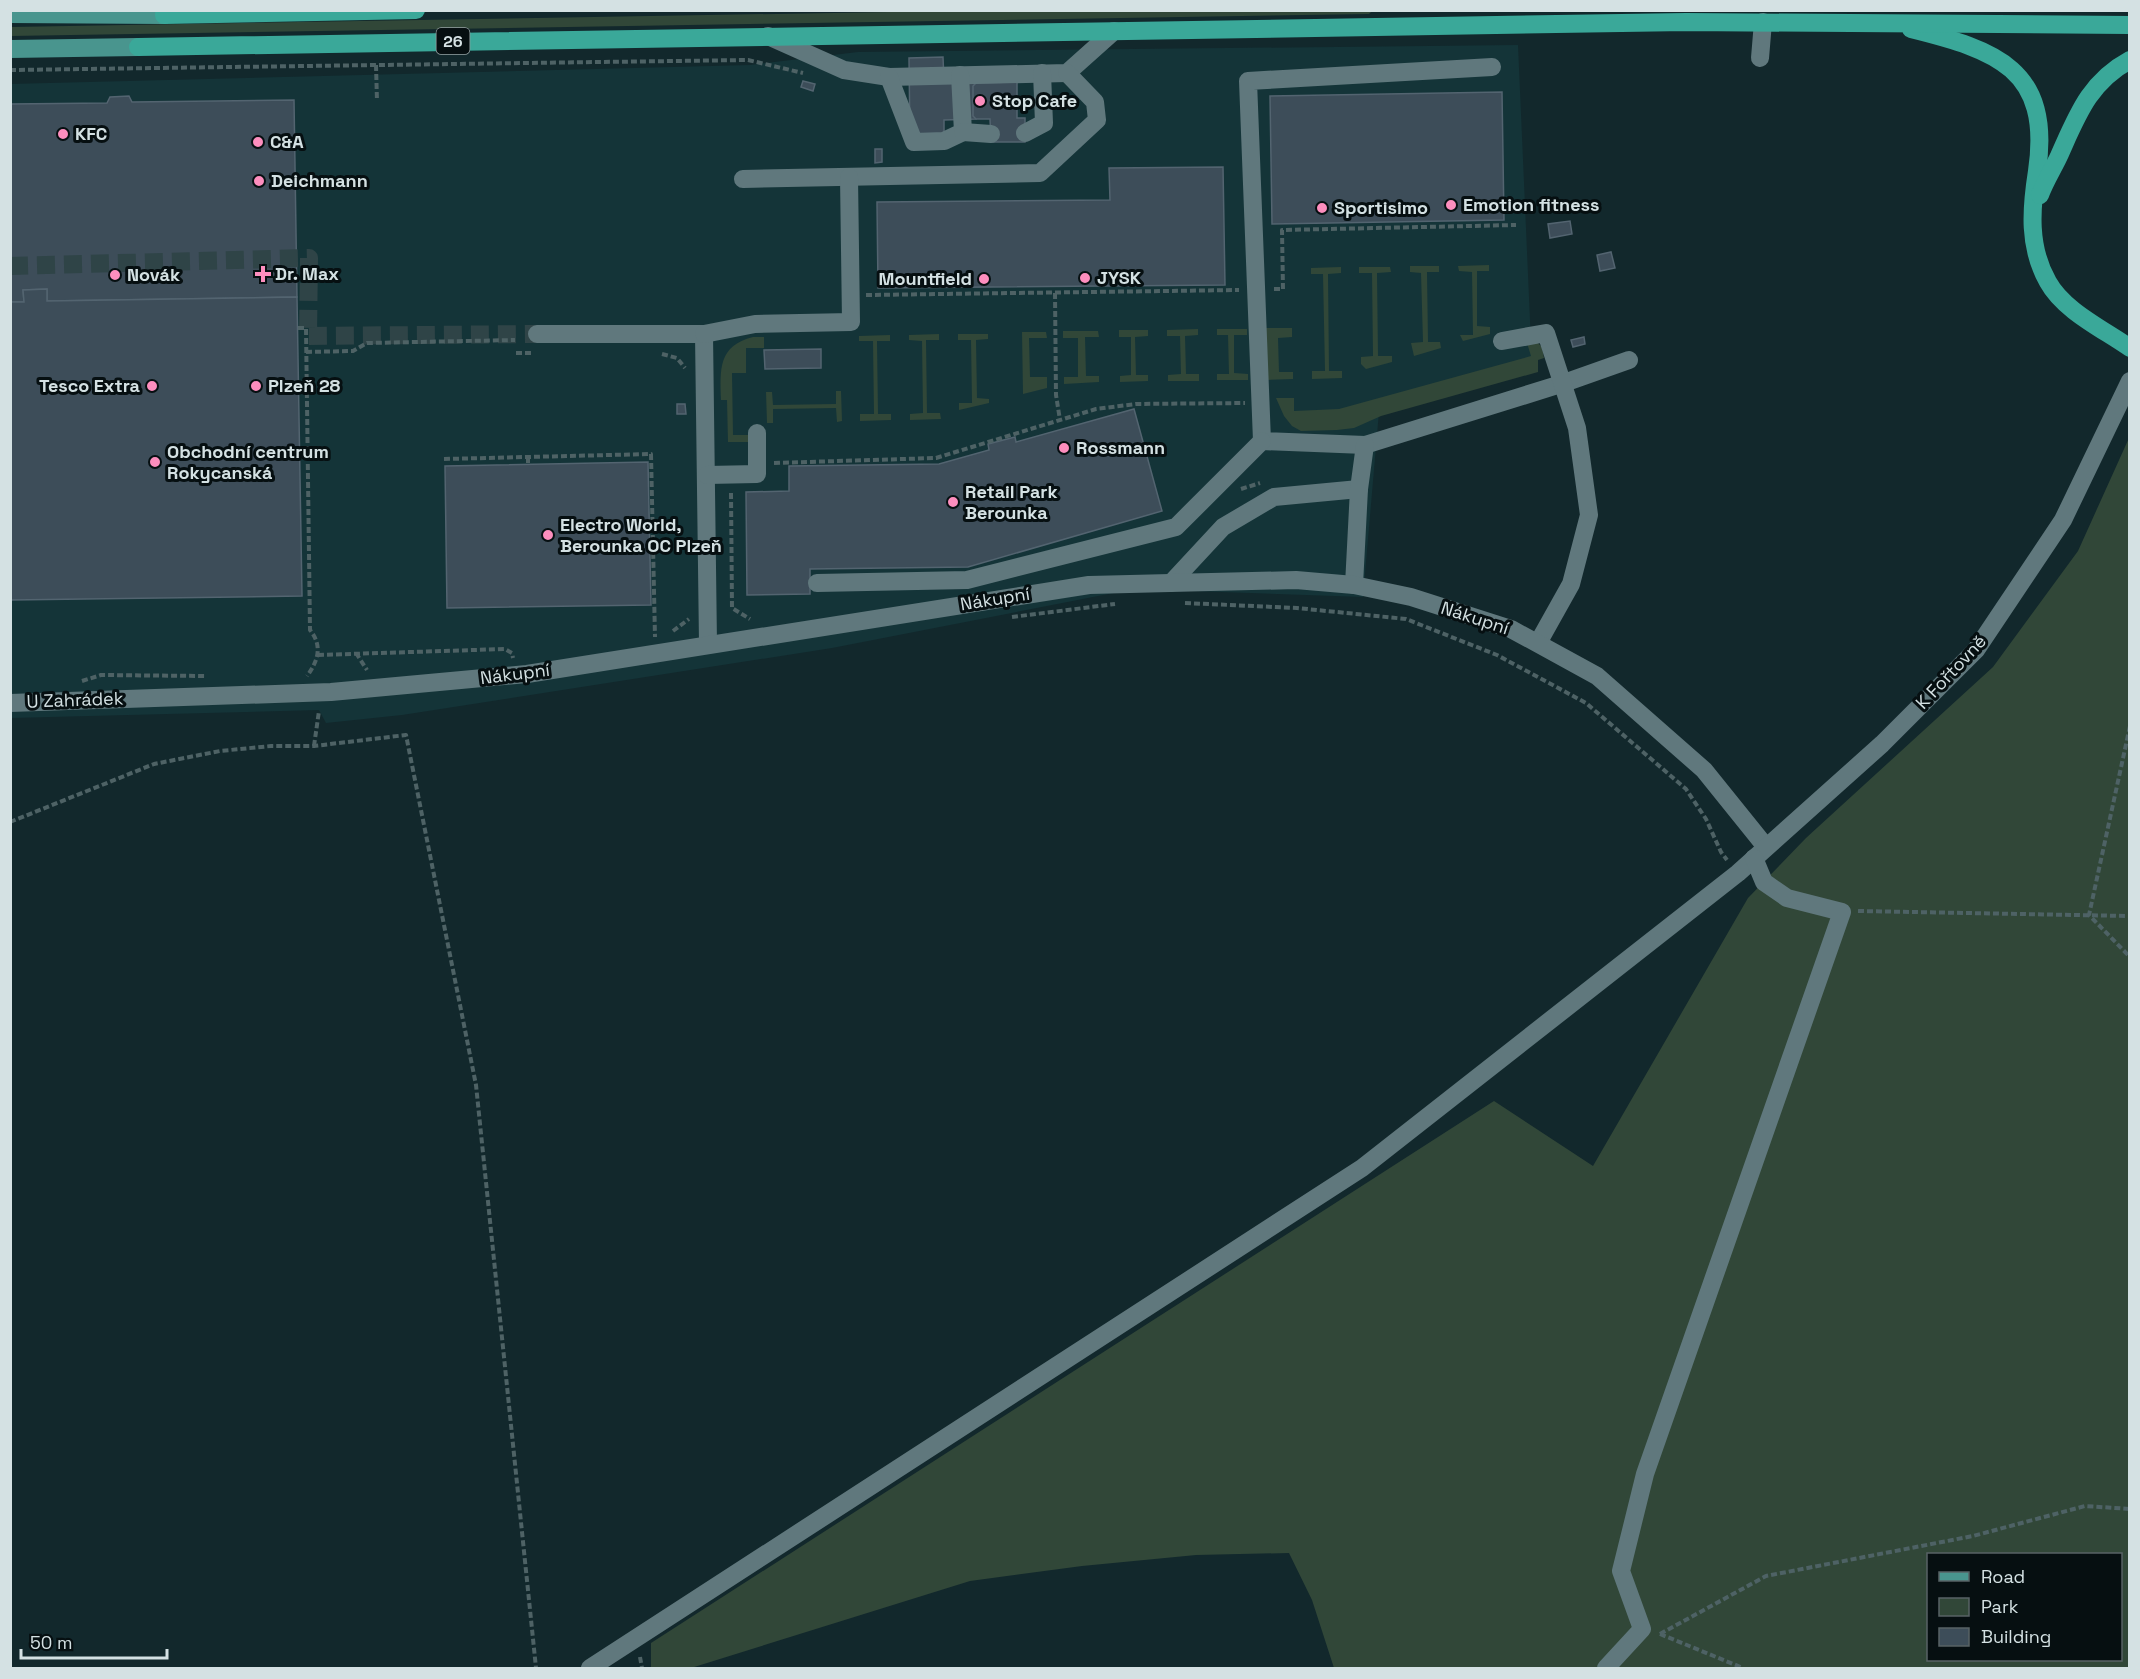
<svg xmlns="http://www.w3.org/2000/svg" width="2140" height="1679" viewBox="0 0 2140 1679" font-family="'Space Grotesk',sans-serif">
<rect width="100%" height="100%" fill="#12282c"/>
<polygon fill="#143438" points="1518,45 1532,366 1379,412 1363,597 1134,589 832,648 402,715 326,723 319,710 11,718 10,84 750,65 858,52"/>
<g fill="#314738" fill-rule="evenodd">
<polygon points="1005,10 1372,11 1369,14 10,36 11,27"/>
<polygon points="1489,265 1489,271 1477,271 1477,326 1490,327 1490,334 1463,341 1460,335 1473,335 1472,272 1459,271 1458,266"/>
<polygon points="1410,266 1439,266 1439,272 1427,272 1428,342 1440,342 1441,348 1414,356 1411,343 1423,342 1421,273 1410,272"/>
<polygon points="1341,267 1341,273 1328,274 1329,371 1342,371 1342,378 1312,379 1312,371 1325,371 1323,274 1311,274 1311,268"/>
<polygon points="1359,267 1390,267 1391,272 1377,273 1378,356 1392,356 1392,362 1366,369 1361,364 1361,357 1373,356 1372,273 1359,273"/>
<polygon points="1266,328 1292,328 1292,337 1278,338 1279,372 1293,372 1293,379 1266,380"/>
<polygon points="1198,329 1198,335 1185,336 1186,374 1199,374 1199,381 1168,381 1168,375 1181,374 1180,336 1167,336 1167,330"/>
<polygon points="1217,329 1247,329 1247,335 1234,335 1234,373 1248,374 1248,380 1217,380 1217,374 1229,374 1228,335 1217,335"/>
<polygon points="1119,330 1148,330 1148,336 1135,337 1136,375 1148,375 1148,381 1120,382 1120,376 1131,375 1131,337 1119,337"/>
<polygon points="1063,331 1098,331 1099,337 1085,337 1086,376 1099,376 1099,382 1064,384 1064,377 1078,377 1078,338 1063,338"/>
<polygon points="1022,332 1046,332 1047,338 1029,338 1030,377 1047,377 1047,388 1023,394"/>
<polygon points="939,334 939,340 926,340 927,413 940,413 941,419 910,420 910,414 923,413 922,341 909,340 909,335"/>
<polygon points="958,334 988,334 988,339 976,340 977,398 989,399 989,403 959,410 959,403 972,403 971,340 958,340"/>
<polygon points="890,335 890,341 877,341 878,414 891,414 891,420 860,421 860,414 874,414 873,341 859,341 859,336"/>
<path d="M753,337h11v11h-18v25h-14l1,62h15v7h-20l-1,-42h-6c-1,-31 -3,-54 32,-63z"/>
<polygon points="1537,342 1542,347 1544,358 1538,360 1538,372 1381,416 1354,428 1337,430 1301,431 1292,426 1284,416 1276,398 1294,398 1294,411 1339,409 1531,356 1527,343"/>
<polygon points="836,391 841,391 842,421 837,422 836,408 773,409 773,423 767,423 766,392 772,392 773,405 836,404"/>
<path d="M2129,438v1230h-795l-22,-68 -23,-47 -93,2 -114,11 -112,15 -279,87h-40v-25l843,-542 99,65 155,-268 58,-60 187,-171 85,-116zM1928,1554h192v106h-192z"/>
</g>
<g fill="#3d4d59" stroke="#536470" stroke-width="1.5">
<polygon points="943,57 944,81 975,80 976,119 944,120 944,139 910,139 909,58"/>
<polygon points="803,81 815,84 813,91 801,87"/>
<polygon points="1017,82 1017,118 1025,118 1025,142 991,142 990,119 976,119 973,116 973,86 976,83"/>
<polygon points="1502,92 1504,220 1272,224 1270,96"/>
<polygon points="129,96 132,102 294,100 297,297 47,301 47,289 23,290 24,302 10,302 10,104 107,103 110,97"/>
<polygon points="875,149 882,149 882,162 875,163"/>
<polygon points="1223,167 1225,285 878,288 877,202 1110,200 1109,168"/>
<polygon points="1570,221 1572,234 1550,238 1548,224"/>
<polygon points="1611,252 1615,268 1600,271 1597,255"/>
<polygon points="47,289 47,301 297,297 302,596 10,600 10,302 24,302 23,290"/>
<polygon points="1584,337 1585,344 1573,347 1571,340"/>
<polygon points="821,349 821,368 765,369 764,350"/>
<polygon points="677,404 685,404 686,414 677,414"/>
<polygon points="1134,409 1162,511 968,567 810,569 810,594 747,595 746,492 789,491 789,466 939,464 989,450 988,444 1015,437 1016,442"/>
<polygon points="648,462 651,605 447,608 445,466"/>
</g>
<g fill="none" stroke-linecap="round" stroke-linejoin="round">
<polyline stroke="#2f4447" stroke-width="18" stroke-dasharray="18 9" stroke-linecap="butt" points="10,266 309,258 308,336 537,334"/>
<g stroke="#4e6265" stroke-width="4" stroke-dasharray="6 3" stroke-linecap="butt">
<polyline points="376,65 377,101"/>
<polyline points="10,70 748,60 803,73"/>
<polyline points="1274,289 1283,289 1282,230 1516,225"/>
<polyline points="1055,293 1056,395 1060,420"/>
<polyline points="866,295 1239,290"/>
<path d="M298,328h8l4,302c13,16 8,31 -3,46"/>
<polyline points="306,352 353,351 367,343 515,340"/>
<polyline points="516,353 532,353"/>
<polyline points="662,354 677,358 685,368"/>
<polyline points="528,457 528,464"/>
<polyline points="444,459 651,454 655,637"/>
<polyline points="774,463 936,458 1096,409 1136,404 1245,403"/>
<polyline points="1241,489 1260,483"/>
<polyline points="731,493 732,608 750,619"/>
<polyline points="1185,603 1297,608 1406,619 1497,655 1586,703 1686,789 1706,819 1721,852 1727,860"/>
<polyline points="1012,617 1115,604"/>
<polyline points="673,631 689,619"/>
<polyline points="356,653 367,670"/>
<polyline points="318,655 505,649 512,653 513,658"/>
<polyline points="82,681 101,675 206,676"/>
<polyline points="2130,726 2089,915 2130,957"/>
<polyline points="314,746 319,711"/>
<polyline points="10,822 154,764 220,751 271,746 314,746 406,735 476,1085 536,1668"/>
<polyline points="1858,911 2130,916"/>
<polyline points="1660,1634 1766,1576 1973,1536 2085,1506 2130,1509"/>
<polyline points="1660,1634 1743,1668"/>
<polyline points="640,1657 642,1668"/>
</g>
<g stroke="#60787d" stroke-width="18">
<polyline points="768,36 844,70 889,77 1067,73 1114,31"/>
<polyline points="1760,58 1763,22"/>
<polyline points="1492,67 1248,81 1262,441 1365,445 1564,383 1629,360"/>
<polyline points="889,77 914,142 944,141 963,132 960,75"/>
<polyline points="963,132 991,134"/>
<polyline points="1025,133 1044,123 1042,73"/>
<polyline points="743,179 1040,173 1097,120 1095,102 1067,73"/>
<polyline points="537,334 704,334 708,644"/>
<polyline points="704,334 755,324 851,322 849,177"/>
<polyline points="1502,341 1546,333 1577,428 1589,515 1571,584 1538,643"/>
<polyline points="707,475 757,474 757,433"/>
<polyline points="817,583 967,580 1176,527 1262,441"/>
<polyline points="1171,583 1223,527 1274,497 1359,489"/>
<polyline points="1354,585 1359,489 1365,445"/>
<polyline points="10,703 331,692 527,674 1089,585 1296,580 1354,585 1411,597 1511,629 1597,676 1704,770 1766,847"/>
<polyline points="590,1668 1362,1168 1738,873 1882,744 1976,650 2063,520 2130,381"/>
<polyline points="1606,1668 1642,1629 1621,1571 1645,1474 1842,912 1787,898 1764,882 1754,858"/>
</g>
<g stroke="#49958e" stroke-width="18">
<polyline points="10,14 164,15"/>
<polyline points="10,49 138,47"/>
</g>
<g stroke="#3aa899" stroke-width="18">
<polyline points="164,15 416,10"/>
<path d="M1911,29c85,21 141,40 126,142 -6,38 -9,76 11,111 16,29 55,47 82,66"/>
<polyline points="138,47 1686,22 2130,25"/>
<path d="M2040,195c5,-14 13,-26 19,-39 18,-40 30,-74 71,-96"/>
</g>
</g>
<g fill="#fd8ebe" stroke="#060f11" stroke-width="2">
<circle cx="980" cy="101" r="6"/>
<circle cx="63" cy="134" r="6"/>
<circle cx="258" cy="142" r="6"/>
<circle cx="259" cy="181" r="6"/>
<circle cx="1451" cy="205" r="6"/>
<circle cx="1322" cy="208" r="6"/>
<path d="M260 265h6v6h6v6h-6v6h-6v-6h-6v-6h6z"/>
<circle cx="115" cy="275" r="6"/>
<circle cx="1085" cy="278" r="6"/>
<circle cx="984" cy="279" r="6"/>
<circle cx="152" cy="386" r="6"/>
<circle cx="256" cy="386" r="6"/>
<circle cx="1064" cy="448" r="6"/>
<circle cx="155" cy="462" r="6"/>
<circle cx="953" cy="502" r="6"/>
<circle cx="548" cy="535" r="6"/>
</g>
<g text-anchor="middle" stroke-width="6" stroke-linejoin="round" paint-order="stroke">
<rect fill="#060f11" stroke="#96a2a4" stroke-width="1.5" x="436.5" y="28" width="33" height="26" rx="4.5"/>
<g font-size="16" font-weight="bold" fill="#d4e1e3">
<text x="453" y="47">26</text>
</g>
<g font-size="18" font-weight="bold" fill="#d4e1e3" stroke="#060f11" text-anchor="start">
<text x="992" y="107">Stop Cafe</text>
<text x="75" y="140">KFC</text>
<text x="270" y="148">C&amp;A</text>
<text x="271" y="187">Deichmann</text>
<text x="1463" y="211">Emotion fitness</text>
<text x="1334" y="214">Sportisimo</text>
<text x="275" y="280">Dr. Max</text>
<text x="127" y="281">Novák</text>
<text x="1097" y="284">JYSK</text>
<text x="972" y="285" text-anchor="end">Mountfield</text>
<text x="140" y="392" text-anchor="end">Tesco Extra</text>
<text x="268" y="392">Plzeň 28</text>
<text x="1076" y="454">Rossmann</text>
<text x="167" y="458">Obchodní centrum<tspan x="167" dy="21">Rokycanská</tspan></text>
<text x="965" y="498">Retail Park<tspan x="965" dy="21">Berounka</tspan></text>
<text x="560" y="531">Electro World,<tspan x="560" dy="21">Berounka OC Plzeň</tspan></text>
</g>
<g font-size="18" fill="#d4e1e3" stroke="#060f11">
<text transform="translate(995 599) rotate(-9)" y="6">Nákupní</text>
<text transform="translate(1475 618) rotate(18)" y="6">Nákupní</text>
<text transform="translate(1951 672) rotate(-47)" y="6">K Fořtovně</text>
<text transform="translate(515 674) rotate(-7)" y="6">Nákupní</text>
<text transform="translate(75 700) rotate(-2)" y="6">U Zahrádek</text>
</g>
</g>
<rect width="2140" height="1679" fill="none" stroke="#d4e1e3" stroke-width="24"/>
<rect x="1927" y="1553" width="195" height="108" fill="#060f11" stroke="#586365" stroke-width="1.5"/>
<rect x="1939" y="1572" width="30" height="9" fill="#49958e" stroke="#586365" stroke-width="1.5"/>
<text x="1981" y="1583" font-size="18" fill="#d4e1e3">Road</text>
<rect x="1939" y="1598" width="30" height="18" fill="#314738" stroke="#586365" stroke-width="1.5"/>
<text x="1981" y="1613" font-size="18" fill="#d4e1e3">Park</text>
<rect x="1939" y="1628" width="30" height="18" fill="#3d4d59" stroke="#586365" stroke-width="1.5"/>
<text x="1981" y="1643" font-size="18" fill="#d4e1e3">Building</text>
<path d="M21 1649v9h146v-9" fill="none" stroke="#d4e1e3" stroke-width="3"/>
<text x="30" y="1649" font-size="18" fill="#d4e1e3" stroke="#060f11" stroke-width="4.5" paint-order="stroke">50 m</text>
</svg>
